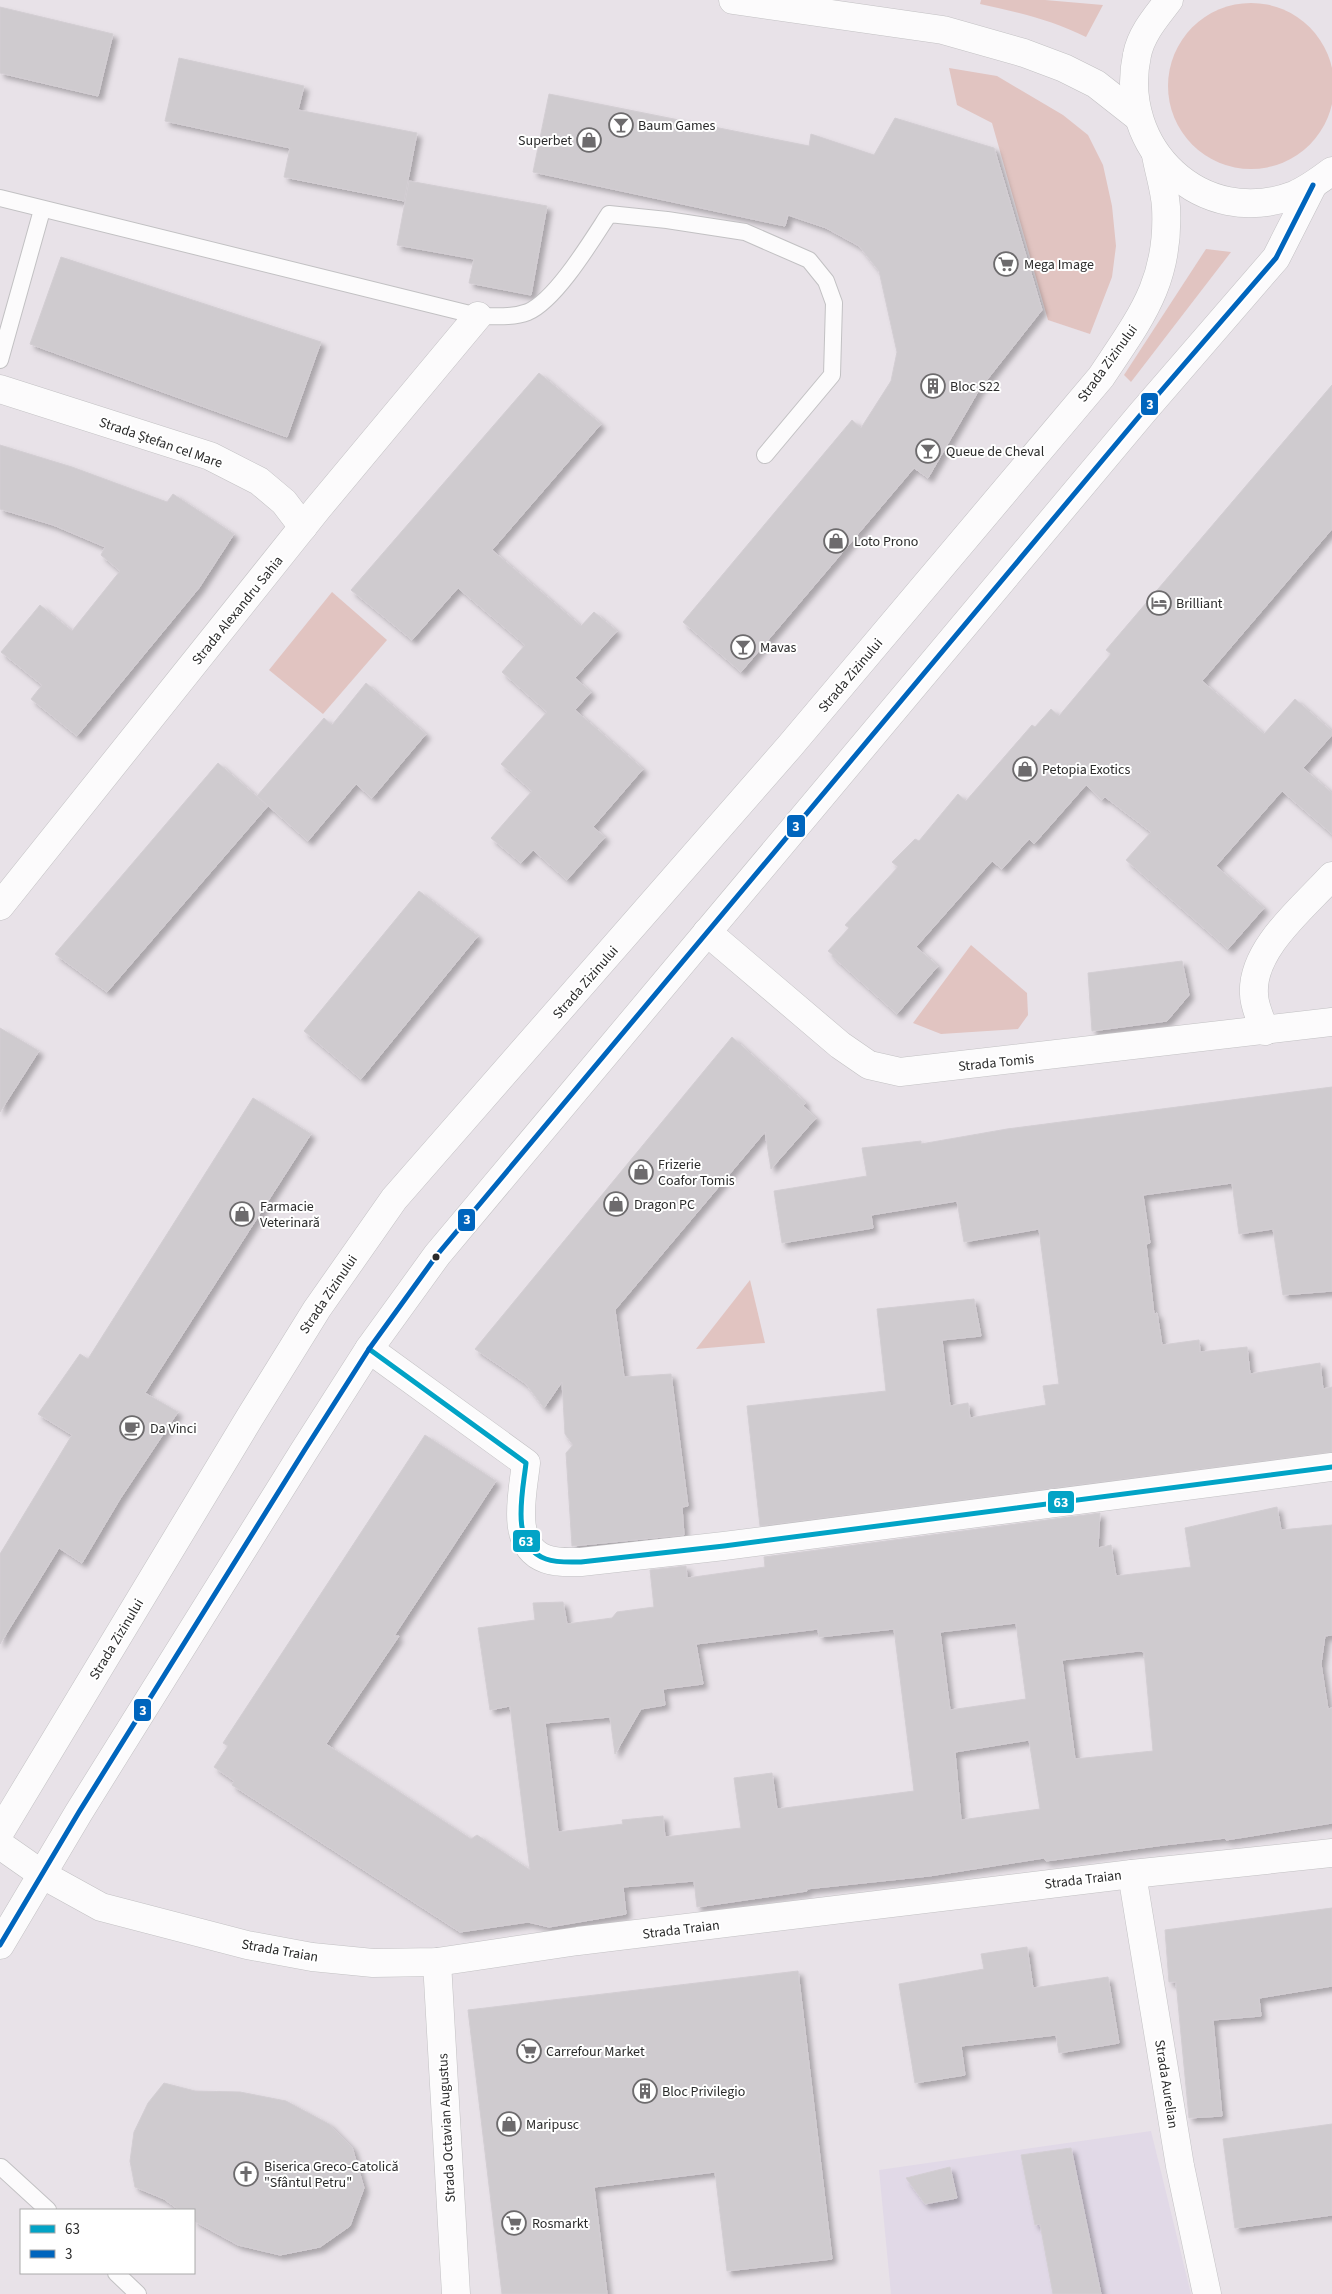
<svg xmlns="http://www.w3.org/2000/svg" width="1332" height="2294" font-family="'Source Sans 3',sans-serif">
	<style>
		.medical { fill: #e1d9e7 }
		.green { fill: #e1c4c1 }
		.building { fill: #cfcbcf; stroke: #d3ced3; fill-rule: evenodd; filter: url(#shadow) }
		.lines { fill: none; stroke-linecap: round; stroke-linejoin: round }
		.lane-casing { stroke: #c2c1c3; stroke-width: 18 }
		.street-casing { stroke: #c2c1c3; stroke-width: 29 }
		.secondary-casing { stroke: #c2c1c3; stroke-width: 29 }
		.lane { stroke: #fcfbfc; stroke-width: 16 }
		.street { stroke: #fcfbfc; stroke-width: 28 }
		.secondary { stroke: #fcfbfc; stroke-width: 28 }
		.bus-1-casing { stroke: #fff; stroke-width: 9 }
		.bus-2-casing { stroke: #fff; stroke-width: 9 }
		.bus-1 { stroke: #02a3c6; stroke-width: 5 }
		.bus-2 { stroke: #0065bd; stroke-width: 5 }
		.bus-dot { fill: #2b2b2b; stroke: #fff; stroke-width: 2 }
		.labels { text-anchor: middle; stroke-width: 4; stroke-linejoin: round; paint-order: stroke }
		.poi-label { font-size: 14px; fill: #2b2b2b; stroke: #fff; text-anchor: start }
		.street-label { font-size: 14px; fill: #2b2b2b; stroke: #fff }
		.line-badge { stroke: #fff; stroke-width: 2 }
		.badge-label { font-size: 14px; text-anchor: middle; font-weight: bold; fill: #fff }
	</style>
	<defs>
		<filter id="shadow"><feDropShadow dx="4.5" dy="4.5" stdDeviation="2.5" flood-color="#0004"/></filter>
	</defs>
	<rect width="100%" height="100%" fill="#e8e2e8"/>
	<!-- medical -->
	<polygon class="medical" points="1151,2131 1191,2294 891,2294 879,2170"/>
	<!-- green -->
	<g class="green">
		<path d="M 981,0 L 1045,0 L 1103,5 L 1086,37 C 1052,20 1017,12 980,4 Z"/>
		<circle cx="1251" cy="86" r="83"/>
		<polygon points="949,68 997,76 1063,115 1088,135 1103,165 1112,206 1116,246 1112,277 1090,334 1048,320 992,123 957,105"/>
		<polygon points="1206,249 1231,252 1131,382 1124,375"/>
		<polygon points="332,592 387,640 323,714 269,670"/>
		<polygon points="971,945 1027,993 1028,1015 1018,1029 941,1034 913,1023"/>
		<polygon points="750,1280 765,1343 696,1349"/>
	</g>
	<!-- building -->
	<g class="building">
		<polygon points="0,7 113,34 98,96 0,73"/>
		<polygon points="179,58 304,86 298,110 417,133 404,201 284,177 290,148 165,121"/>
		<polygon points="549,94 809,146 811,134 874,155 895,118 994,148 1042,310 979,390 928,478 914,468 741,672 683,622 852,420 861,428 891,381 897,352 879,271 859,246 826,228 788,215 785,226 533,172"/>
		<polygon points="409,181 547,206 531,295 469,283 474,259 397,245"/>
		<polygon points="61,257 321,342 287,437 30,344"/>
		<polygon points="539,373 601,424 492,550 581,626 594,612 617,631 575,678 591,692 575,710 643,769 593,827 605,837 567,880 533,850 521,863 491,838 532,791 501,764 547,712 502,672 525,645 458,588 412,640 351,590"/>
		<polygon points="1332,385 1332,529 1202,681 1264,734 1295,699 1332,731 1332,735 1303,768 1332,793 1332,834 1282,791 1216,866 1264,908 1228,949 1126,860 1151,832 1105,797 1102,800 1086,785 1034,844 1029,839 1002,869 992,861 916,947 938,966 897,1014 832,956 833,955 828,951 849,928 845,925 898,867 892,862 915,839 919,841 958,794 966,801 1032,725 1035,727 1051,709 1059,716 1111,654 1106,650"/>
		<polygon points="0,445 72,467 167,502 173,494 234,534 199,588 77,736 31,699 42,685 1,652 40,605 72,631 120,571 101,555 105,547 53,525 0,509"/>
		<polygon points="366,683 426,734 372,798 356,784 308,841 257,796 324,718 332,725"/>
		<polygon points="218,763 268,806 107,992 55,954"/>
		<polygon points="419,891 478,936 361,1079 304,1031"/>
		<polygon points="1182,961 1189,995 1167,1021 1092,1031 1088,973"/>
		<polygon points="0,1028 39,1051 0,1112"/>
		<polygon points="732,1037 806,1103 803,1106 816,1118 771,1169 765,1132 615,1310 624,1377 671,1374 688,1506 682,1507 684,1535 572,1546 566,1453 573,1445 565,1434 562,1382 544,1408 526,1384 475,1349"/>
		<polygon points="1332,1087 1332,1291 1283,1295 1273,1229 1239,1234 1232,1183 1143,1195 1150,1243 1146,1244 1154,1314 1157,1313 1162,1345 1199,1340 1200,1352 1247,1347 1250,1374 1320,1363 1323,1389 1332,1387 1332,1452 760,1526 747,1406 886,1391 877,1309 974,1299 981,1336 942,1340 950,1406 968,1403 970,1418 1046,1405 1043,1386 1059,1384 1039,1229 964,1242 957,1201 871,1215 873,1228 782,1243 774,1191 867,1176 862,1148 921,1141 921,1144 1007,1129"/>
		<polygon points="253,1098 311,1134 145,1393 178,1412 120,1499 82,1563 59,1548 0,1644 0,1554 72,1435 38,1414 80,1354 88,1359"/>
		<path d="M 425,1435 L 496,1481 L 394,1636 L 399,1636 L 326,1744 L 471,1839 L 477,1835 L 530,1870 L 510,1706 L 490,1710 L 478,1628 L 535,1620 L 533,1603 L 563,1602 L 567,1624 L 612,1618 L 617,1612 L 654,1607 L 650,1570 L 686,1566 L 687,1578 L 765,1567 L 764,1557 L 1100,1513 L 1098,1548 L 1111,1545 L 1116,1576 L 1191,1567 L 1185,1528 L 1277,1507 L 1281,1530 L 1332,1525 L 1332,1635 L 1325,1636 L 1321,1664 L 1328,1709 L 1332,1708 L 1332,1823 L 1226,1840 L 1226,1838 L 1164,1845 L 1046,1861 L 1044,1858 L 929,1876 L 806,1889 L 807,1891 L 697,1907 L 694,1881 L 623,1887 L 626,1914 L 549,1927 L 528,1922 L 460,1932 L 232,1785 L 234,1781 L 214,1767 L 228,1746 L 223,1743 ZM 1016,1623 L 1026,1699 L 950,1710 L 940,1632 ZM 818,1629 L 819,1637 L 894,1629 L 914,1791 L 777,1809 L 772,1773 L 734,1778 L 741,1828 L 665,1837 L 663,1816 L 622,1820 L 623,1824 L 558,1832 L 545,1723 L 610,1717 L 615,1754 L 641,1709 L 665,1705 L 663,1689 L 703,1684 L 696,1644 ZM 1139,1651 L 1144,1652 L 1153,1751 L 1075,1759 L 1062,1660 ZM 1029,1740 L 1040,1809 L 961,1820 L 955,1752 Z"/>
		<polygon points="1332,1908 1332,1986 1259,1998 1261,2016 1213,2020 1222,2116 1189,2118 1176,1982 1169,1982 1165,1930"/>
		<polygon points="1027,1947 1033,1988 1108,1977 1119,2043 1059,2053 1056,2035 961,2046 965,2075 915,2083 899,1984 984,1969 981,1954"/>
		<polygon points="798,1971 832,2259 727,2271 715,2172 594,2187 607,2294 502,2294 468,2010"/>
		<polygon points="164,2083 195,2091 240,2092 286,2101 329,2124 352,2147 364,2188 350,2226 320,2247 280,2255 238,2245 194,2221 194,2210 179,2210 164,2199 135,2187 130,2161 134,2132 148,2103"/>
		<polygon points="1332,2124 1332,2215 1235,2228 1223,2139"/>
		<polygon points="1071,2148 1101,2294 1053,2294 1040,2224 1035,2225 1021,2155"/>
		<polygon points="950,2167 957,2198 925,2204 906,2178"/>
	</g>
	<g class="lines">
		<!-- lane casing -->
		<g class="lane-casing">
			<g id="lane">
				<path d="M 0,198 L 478,316 C 494,316 512,318 528,312 C 556,300 592,240 609,214 L 667,220 L 745,232 L 809,260 L 826,281 L 834,303 L 832,375 L 765,455"/>
				<polyline points="0,360 42,210"/>
				<polyline points="1,2167 48,2210"/>
				<polyline points="116,2273 138,2294"/>
			</g>
		</g>
		<!-- street casing -->
		<g class="street-casing">
			<g id="street">
				<polyline points="0,389 210,456 259,481 284,502 303,527"/>
				<polyline points="0,906 318,508 478,316"/>
				<polyline points="707,932 840,1045 869,1065 900,1072 1332,1022"/>
				<path d="M 1265,1031 C 1261,1020 1254,1006 1254,994 C 1251,949 1304,907 1332,876"/>
				<path d="M 369,1349 L 526,1463 C 523,1492 509,1546 546,1559 C 557,1563 569,1562 581,1562 L 724,1546 L 1332,1467"/>
				<polyline points="0,1845 43,1875 101,1907 247,1945 312,1957 373,1963 437,1962 578,1941 1132,1874 1332,1853"/>
				<polyline points="1132,1874 1180,2166 1207,2294"/>
				<polyline points="437,1962 456,2294"/>
			</g>
		</g>
		<!-- secondary casing -->
		<g class="secondary-casing">
			<g id="secondary">
				<polyline points="733,0 943,30 1024,53 1064,68 1096,84 1138,117"/>
				<path d="M 1169,0 C 1156,17 1141,34 1137,55 C 1117,148 1202,230 1294,195 C 1308,189 1320,180 1332,171"/>
				<path d="M 0,1832 L 250,1417 L 317,1309 L 394,1199 L 790,746 L 1101,377 C 1140,318 1170,282 1166,207 C 1165,190 1159,172 1156,155"/>
				<polyline points="0,1945 79,1812 304,1451 369,1349 437,1255 1142,413 1276,258 1313,185"/>
			</g>
		</g>
		<!-- lane -->
		<use href="#lane" class="lane"/>
		<!-- street -->
		<use href="#street" class="street"/>
		<!-- secondary -->
		<use href="#secondary" class="secondary"/>
		<!-- bus-1 casing -->
		<g class="bus-1-casing">
			<path id="bus-1" d="M 369,1349 L 526,1463 C 523,1492 509,1546 546,1559 C 557,1563 569,1562 581,1562 L 724,1546 L 1332,1467"/>
		</g>
		<!-- bus-2 casing -->
		<g class="bus-2-casing">
			<polyline id="bus-2" points="0,1945 79,1812 304,1451 369,1349 437,1255 1142,413 1276,258 1313,185"/>
		</g>
		<!-- bus-1 -->
		<use href="#bus-1" class="bus-1"/>
		<!-- bus-2 -->
		<use href="#bus-2" class="bus-2"/>
	</g>
	<!-- icons -->
	<defs>
		<g id="bar-ring" transform="scale(1.25)"><circle r="9.5" fill="#fff" stroke="#6d6b6d" stroke-width="1.5"/><path d="M-6-5H6L.8 .8V4.5H3.5V6h-7V4.5H-.8V.8Z" fill="#6d6b6d"/></g>
		<g id="shop-ring" transform="scale(1.25)"><circle r="9.5" fill="#fff" stroke="#6d6b6d" stroke-width="1.5"/><path d="M-5-2.5h2.3a2.7 3.5 0 0 1 5.4 0H5L5.5 6h-11ZM-1.5-2.5h3a1.5 2.3 0 0 0-3 0Z" fill="#6d6b6d"/></g>
		<g id="supermarket-ring" transform="scale(1.25)"><circle r="9.5" fill="#fff" stroke="#6d6b6d" stroke-width="1.5"/><path d="M-6-5.5h2.5l.6 2H6L4.5 2H-2.5L-4.4-4H-6ZM-1.5 3.2a1.3 1.3 0 1 0 .1 0ZM3 3.2a1.3 1.3 0 1 0 .1 0Z" fill="#6d6b6d"/></g>
		<g id="building-ring" transform="scale(1.25)"><circle r="9.5" fill="#fff" stroke="#6d6b6d" stroke-width="1.5"/><path d="M-4-6H4V6H1V3H-1V6H-4ZM-2.5-4.3h1.7v1.8h-1.7ZM.8-4.3h1.7v1.8H.8ZM-2.5-1h1.7V.8h-1.7ZM.8-1h1.7V.8H.8Z" fill="#6d6b6d"/></g>
		<g id="hotel-ring" transform="scale(1.25)"><circle r="9.5" fill="#fff" stroke="#6d6b6d" stroke-width="1.5"/><path d="M-6-4.5h1.5V1H6V5H4.5V3h-9V5H-6ZM-4 0a1.8 1.8 0 1 1 3.6 0ZM.5 0V-2.5h3Q6-2.5 6 0Z" fill="#6d6b6d"/></g>
		<g id="cafe-ring" transform="scale(1.25)"><circle r="9.5" fill="#fff" stroke="#6d6b6d" stroke-width="1.5"/><path d="M-5.5-4.5H6V0H3Q3 3.5 0 3.5H-2.5Q-5.5 3.5-5.5 0ZM3-3.2v2h1.7v-2ZM-6 4.5H4V6H-6Z" fill="#6d6b6d"/></g>
		<g id="church-ring" transform="scale(1.25)"><circle r="9.5" fill="#fff" stroke="#6d6b6d" stroke-width="1.5"/><path d="M-1.2-6h2.4v3.5h3.3v2.4h-3.3V6h-2.4V-.1h-3.3v-2.4h3.3Z" fill="#6d6b6d"/></g>
	</defs>
	<g fill-rule="evenodd">
		<use href="#bar-ring" x="621" y="125"/>
		<use href="#shop-ring" x="589" y="140"/>
		<use href="#supermarket-ring" x="1006" y="264"/>
		<use href="#building-ring" x="933" y="386"/>
		<use href="#bar-ring" x="928" y="451"/>
		<use href="#shop-ring" x="836" y="541"/>
		<use href="#hotel-ring" x="1159" y="603"/>
		<use href="#bar-ring" x="743" y="647"/>
		<use href="#shop-ring" x="1025" y="769"/>
		<use href="#shop-ring" x="641" y="1172"/>
		<use href="#shop-ring" x="616" y="1204"/>
		<use href="#shop-ring" x="242" y="1214"/>
		<use href="#cafe-ring" x="132" y="1428"/>
		<use href="#supermarket-ring" x="529" y="2051"/>
		<use href="#building-ring" x="645" y="2091"/>
		<use href="#shop-ring" x="509" y="2124"/>
		<use href="#church-ring" x="246" y="2174"/>
		<use href="#supermarket-ring" x="514" y="2223"/>
	</g>
	<!-- markers -->
	<circle class="bus-dot" cx="436" cy="1257" r="4.5"/>
	<g class="labels">
		<!-- poi labels -->
		<g class="poi-label">
			<text x="638" y="130">Baum Games</text>
			<text x="572" y="145" text-anchor="end">Superbet</text>
			<text x="1024" y="269">Mega Image</text>
			<text x="950" y="391">Bloc S22</text>
			<text x="946" y="456">Queue de Cheval</text>
			<text x="854" y="546">Loto Prono</text>
			<text x="1176" y="608">Brilliant</text>
			<text x="760" y="652">Mavas</text>
			<text x="1042" y="774">Petopia Exotics</text>
			<text x="658" y="1169">Frizerie<tspan x="658" dy="16">Coafor Tomis</tspan></text>
			<text x="634" y="1209">Dragon PC</text>
			<text x="260" y="1211">Farmacie<tspan x="260" dy="16">Veterinară</tspan></text>
			<text x="150" y="1433">Da Vinci</text>
			<text x="546" y="2056">Carrefour Market</text>
			<text x="662" y="2096">Bloc Privilegio</text>
			<text x="526" y="2129">Maripusc</text>
			<text x="264" y="2171">Biserica Greco-Catolică<tspan x="264" dy="16">"Sfântul Petru"</tspan></text>
			<text x="532" y="2228">Rosmarkt</text>
		</g>
		<!-- street labels -->
		<g class="street-label">
			<text transform="translate(1107 363) rotate(-54)" y="5">Strada Zizinului</text>
			<text transform="translate(161 442) rotate(19)" y="5">Strada Ștefan cel Mare</text>
			<text transform="translate(237 610) rotate(-51)" y="5">Strada Alexandru Sahia</text>
			<text transform="translate(850 675) rotate(-50)" y="5">Strada Zizinului</text>
			<text transform="translate(585 982) rotate(-49)" y="5">Strada Zizinului</text>
			<text transform="translate(996 1062) rotate(-6)" y="5">Strada Tomis</text>
			<text transform="translate(328 1294) rotate(-56)" y="5">Strada Zizinului</text>
			<text transform="translate(116 1639) rotate(-59)" y="5">Strada Zizinului</text>
			<text transform="translate(1083 1879) rotate(-7)" y="5">Strada Traian</text>
			<text transform="translate(681 1929) rotate(-7)" y="5">Strada Traian</text>
			<text transform="translate(280 1950) rotate(10)" y="5">Strada Traian</text>
			<text transform="translate(1167 2084) rotate(81)" y="5">Strada Aurelian</text>
			<text transform="translate(446 2128) rotate(-93)" y="5">Strada Octavian Augustus</text>
		</g>
	</g>
	<g class="line-badge">
		<rect x="1140" y="392" width="19" height="24" rx="5" fill="#0065bd"/>
		<rect x="786" y="814" width="20" height="24" rx="5" fill="#0065bd"/>
		<rect x="457" y="1208" width="19" height="24" rx="5" fill="#0065bd"/>
		<rect x="1047" y="1490" width="28" height="24" rx="5" fill="#02a3c6"/>
		<rect x="512" y="1529" width="29" height="24" rx="5" fill="#02a3c6"/>
		<rect x="133" y="1698" width="19" height="24" rx="5" fill="#0065bd"/>
	</g>
	<g class="badge-label">
		<text x="1150" y="409">3</text>
		<text x="796" y="831">3</text>
		<text x="467" y="1224">3</text>
		<text x="1061" y="1507">63</text>
		<text x="526" y="1546">63</text>
		<text x="143" y="1715">3</text>
	</g>
	<!-- legend -->
	<rect x="20" y="2209" width="175" height="65" fill="#ffffff" stroke="#aaaaaa"/>
	<rect x="30" y="2225" width="25" height="8" fill="#02a3c6" stroke="#aaaaaa"/>
	<text x="65" y="2234" font-size="15" fill="#2b2b2b">63</text>
	<rect x="30" y="2250" width="25" height="8" fill="#0065bd" stroke="#aaaaaa"/>
	<text x="65" y="2259" font-size="15" fill="#2b2b2b">3</text>
</svg>
